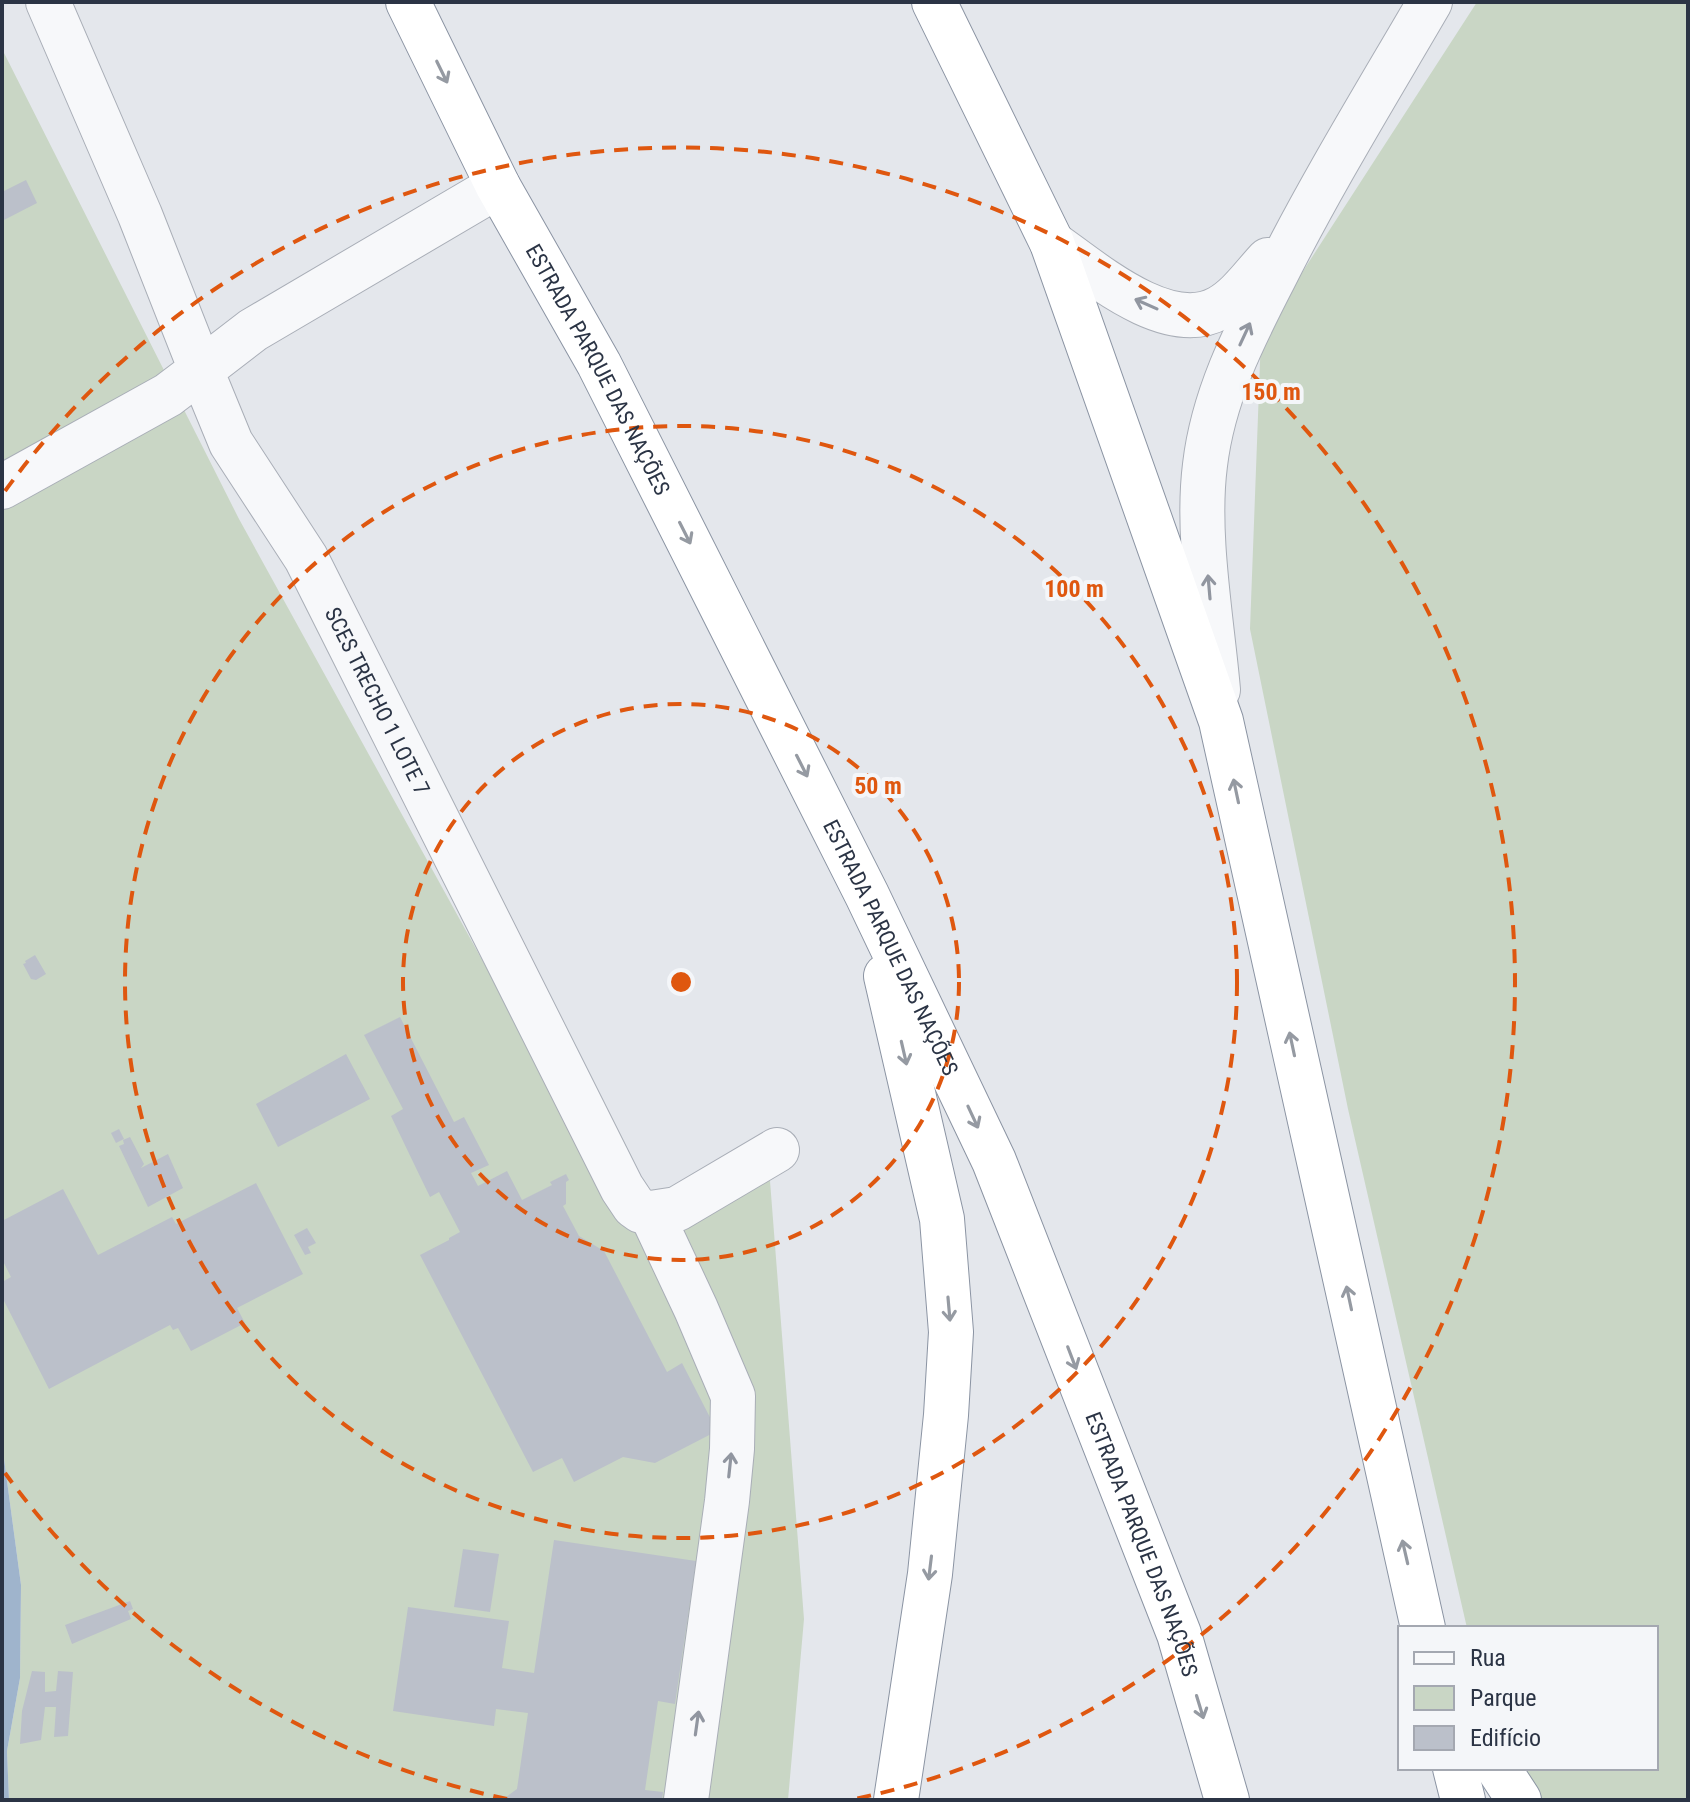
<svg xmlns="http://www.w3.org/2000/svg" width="1690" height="1802" font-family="'Roboto Condensed',sans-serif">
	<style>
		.green { fill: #c9d6c5 }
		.water { fill: #9fb4cc }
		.building { fill: #bbc0ca }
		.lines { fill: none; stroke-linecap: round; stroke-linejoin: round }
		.minor-casing { stroke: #a9aeb7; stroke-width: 46 }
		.highway-casing { stroke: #8b94a3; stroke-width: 46 }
		.minor { stroke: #f7f8fa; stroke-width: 44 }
		.highway { stroke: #fff; stroke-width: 44 }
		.oneway { stroke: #959aa2 }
		.oneway2 { stroke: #9196a0 }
		.ring { fill: none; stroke: #df570f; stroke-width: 4; stroke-dasharray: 14 10 }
		.labels { text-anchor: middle; stroke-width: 8; stroke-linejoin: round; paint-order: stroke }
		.street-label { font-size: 22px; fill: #2b3445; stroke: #f4f6f9 }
		.centre { fill: #df570f; stroke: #f4f6f9; stroke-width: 4 }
		.ring-label { font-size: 24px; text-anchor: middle; font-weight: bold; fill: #df570f; stroke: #f4f6f9; stroke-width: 8; stroke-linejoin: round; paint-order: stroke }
	</style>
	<rect width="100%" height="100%" fill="#e4e7ec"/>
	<!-- green -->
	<g class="green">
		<polygon points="1477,2 1688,2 1688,1800 1529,1800 1510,1768 1656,1768 1656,1628 1467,1628 1348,1109 1250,629 1261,336"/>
		<polygon points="2,49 239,519 631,1230 768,1155 804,1619 788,1800 9,1800 7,1751 20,1678 21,1585 2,1444"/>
	</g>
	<!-- water -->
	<polygon class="water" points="2,1444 21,1585 20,1678 7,1751 9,1800 2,1800"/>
	<!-- building -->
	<g class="building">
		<polygon points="26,180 37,203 2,221 2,192"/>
		<polygon points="35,955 46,974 36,980 31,979 23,964 26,963 25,961"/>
		<polygon points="400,1017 454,1122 464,1117 489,1165 471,1173 478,1186 507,1171 522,1200 552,1185 550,1182 566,1174 569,1180 566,1182 566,1204 563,1206 579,1236 604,1251 667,1372 682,1363 717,1431 655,1463 623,1457 574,1482 562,1458 533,1472 420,1255 449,1240 449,1238 460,1232 439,1192 430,1197 415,1166 391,1116 403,1109 364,1035"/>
		<polygon points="346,1054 370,1099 278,1147 256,1104"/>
		<polygon points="119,1129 124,1139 116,1143 111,1133"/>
		<polygon points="130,1137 144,1164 141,1168 168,1154 183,1188 148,1207 119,1146 124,1144 123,1140"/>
		<polygon points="256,1183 303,1274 237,1308 245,1323 191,1351 178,1328 173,1330 170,1325 49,1389 2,1297 2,1282 11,1277 2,1259 2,1221 63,1189 98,1255 172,1217 176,1224"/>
		<polygon points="307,1228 316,1243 308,1247 311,1253 305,1255 294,1235"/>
		<polygon points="554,1540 696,1561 675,1704 658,1701 645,1790 663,1792 662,1800 502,1800 517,1789 528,1713 496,1709 494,1726 393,1711 408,1607 509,1621 502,1668 534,1673"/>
		<polygon points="463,1549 499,1554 490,1612 454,1607"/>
		<polygon points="130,1601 133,1609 128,1611 131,1619 72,1644 65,1625"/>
		<polygon points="32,1671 45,1672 45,1692 56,1691 58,1671 73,1672 68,1736 54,1737 56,1707 45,1707 41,1740 20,1744 22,1711"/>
	</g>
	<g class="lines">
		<!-- minor casing -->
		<g class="minor-casing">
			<g id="minor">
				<path id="s1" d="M 498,186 L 253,330 L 201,370 L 231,443 L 306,558 L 622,1188 L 634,1206 L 641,1211 L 651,1213 L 677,1209 L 777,1150"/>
				<path d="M 1052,243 C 1092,271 1167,337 1219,308 C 1238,298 1253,276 1268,260"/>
				<polyline points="2,487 168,395 201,370 140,215 48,2"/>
				<path d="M 1218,690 C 1212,620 1196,535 1205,465 C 1213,397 1243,338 1274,278 C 1321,184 1377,93 1430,2"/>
				<polyline points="651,1213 696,1309 733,1396 732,1449 727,1501 686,1800"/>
			</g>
		</g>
		<!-- highway casing -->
		<g class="highway-casing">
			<g id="highway">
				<path id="s2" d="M 408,2 L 498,186 L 599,364 L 867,895 L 994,1161 L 1179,1634 L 1227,1800"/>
				<polyline points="934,2 1052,243 1221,721 1423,1628"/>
				<polyline points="886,976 942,1219 951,1332 946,1415 930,1574 896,1800"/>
				<polyline points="1455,1768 1463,1800"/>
				<polyline points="1498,1768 1519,1800"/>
			</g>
		</g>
		<!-- minor -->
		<use href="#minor" class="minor"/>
		<!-- highway -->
		<use href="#highway" class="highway"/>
	</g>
	<!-- one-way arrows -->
	<defs><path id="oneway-shaft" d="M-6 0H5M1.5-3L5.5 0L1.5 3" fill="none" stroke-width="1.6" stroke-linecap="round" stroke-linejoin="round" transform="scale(2)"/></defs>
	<g class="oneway">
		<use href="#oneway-shaft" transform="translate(442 72) rotate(64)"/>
		<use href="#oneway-shaft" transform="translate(685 533) rotate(63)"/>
		<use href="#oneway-shaft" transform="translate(802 766) rotate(63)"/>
		<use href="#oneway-shaft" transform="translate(1236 791) rotate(-102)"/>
		<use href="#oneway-shaft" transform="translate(1292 1044) rotate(-102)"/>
		<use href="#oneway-shaft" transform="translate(904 1053) rotate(77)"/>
		<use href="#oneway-shaft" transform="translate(973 1117) rotate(65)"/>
		<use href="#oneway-shaft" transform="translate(1349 1298) rotate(-102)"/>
		<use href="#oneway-shaft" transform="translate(949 1309) rotate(85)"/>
		<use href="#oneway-shaft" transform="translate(1072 1358) rotate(69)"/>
		<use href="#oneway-shaft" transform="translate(1405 1552) rotate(-103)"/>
		<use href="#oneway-shaft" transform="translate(930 1568) rotate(97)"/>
		<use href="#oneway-shaft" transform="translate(1200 1707) rotate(73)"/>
	</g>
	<g class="oneway2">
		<use href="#oneway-shaft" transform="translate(1146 304) rotate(-156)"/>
		<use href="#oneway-shaft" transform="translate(1245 334) rotate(-65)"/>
		<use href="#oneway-shaft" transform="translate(1209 587) rotate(-95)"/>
		<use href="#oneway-shaft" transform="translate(730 1465) rotate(-84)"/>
		<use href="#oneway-shaft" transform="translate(697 1723) rotate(-82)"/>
	</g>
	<!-- distance rings -->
	<g class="ring">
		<circle cx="681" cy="982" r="278"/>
		<circle cx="681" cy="982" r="556"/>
		<path d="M507 1799A835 835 0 0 1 5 1473M5 491A835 835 0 1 1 855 1799"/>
	</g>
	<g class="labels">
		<!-- street labels -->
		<g class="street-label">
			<text dy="8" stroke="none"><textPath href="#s2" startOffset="414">ESTRADA PARQUE DAS NAÇÕES</textPath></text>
			<text dy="8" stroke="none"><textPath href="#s1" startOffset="726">SCES TRECHO 1 LOTE 7</textPath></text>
			<text dy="8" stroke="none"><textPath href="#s2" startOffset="1062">ESTRADA PARQUE DAS NAÇÕES</textPath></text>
			<text dy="8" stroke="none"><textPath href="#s2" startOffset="1710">ESTRADA PARQUE DAS NAÇÕES</textPath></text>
		</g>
	</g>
	<circle cx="681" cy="982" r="12" class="centre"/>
	<g class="ring-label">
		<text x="1271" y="400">150 m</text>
		<text x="1074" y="597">100 m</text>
		<text x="878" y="794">50 m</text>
	</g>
	<!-- border -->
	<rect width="1690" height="1802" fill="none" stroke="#2b3445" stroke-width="8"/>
	<!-- legend -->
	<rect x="1398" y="1626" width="260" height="144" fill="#f4f6f9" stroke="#a4a8b1" stroke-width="2"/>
	<rect x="1414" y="1652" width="40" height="12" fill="#f7f8fa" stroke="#a4a8b1" stroke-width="2"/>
	<text x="1470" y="1666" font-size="24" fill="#2b3445">Rua</text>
	<rect x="1414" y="1686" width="40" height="24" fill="#c9d6c5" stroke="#a4a8b1" stroke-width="2"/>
	<text x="1470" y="1706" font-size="24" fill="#2b3445">Parque</text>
	<rect x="1414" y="1726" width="40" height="24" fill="#bbc0ca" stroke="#a4a8b1" stroke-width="2"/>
	<text x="1470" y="1746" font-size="24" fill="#2b3445">Edifício</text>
</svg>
